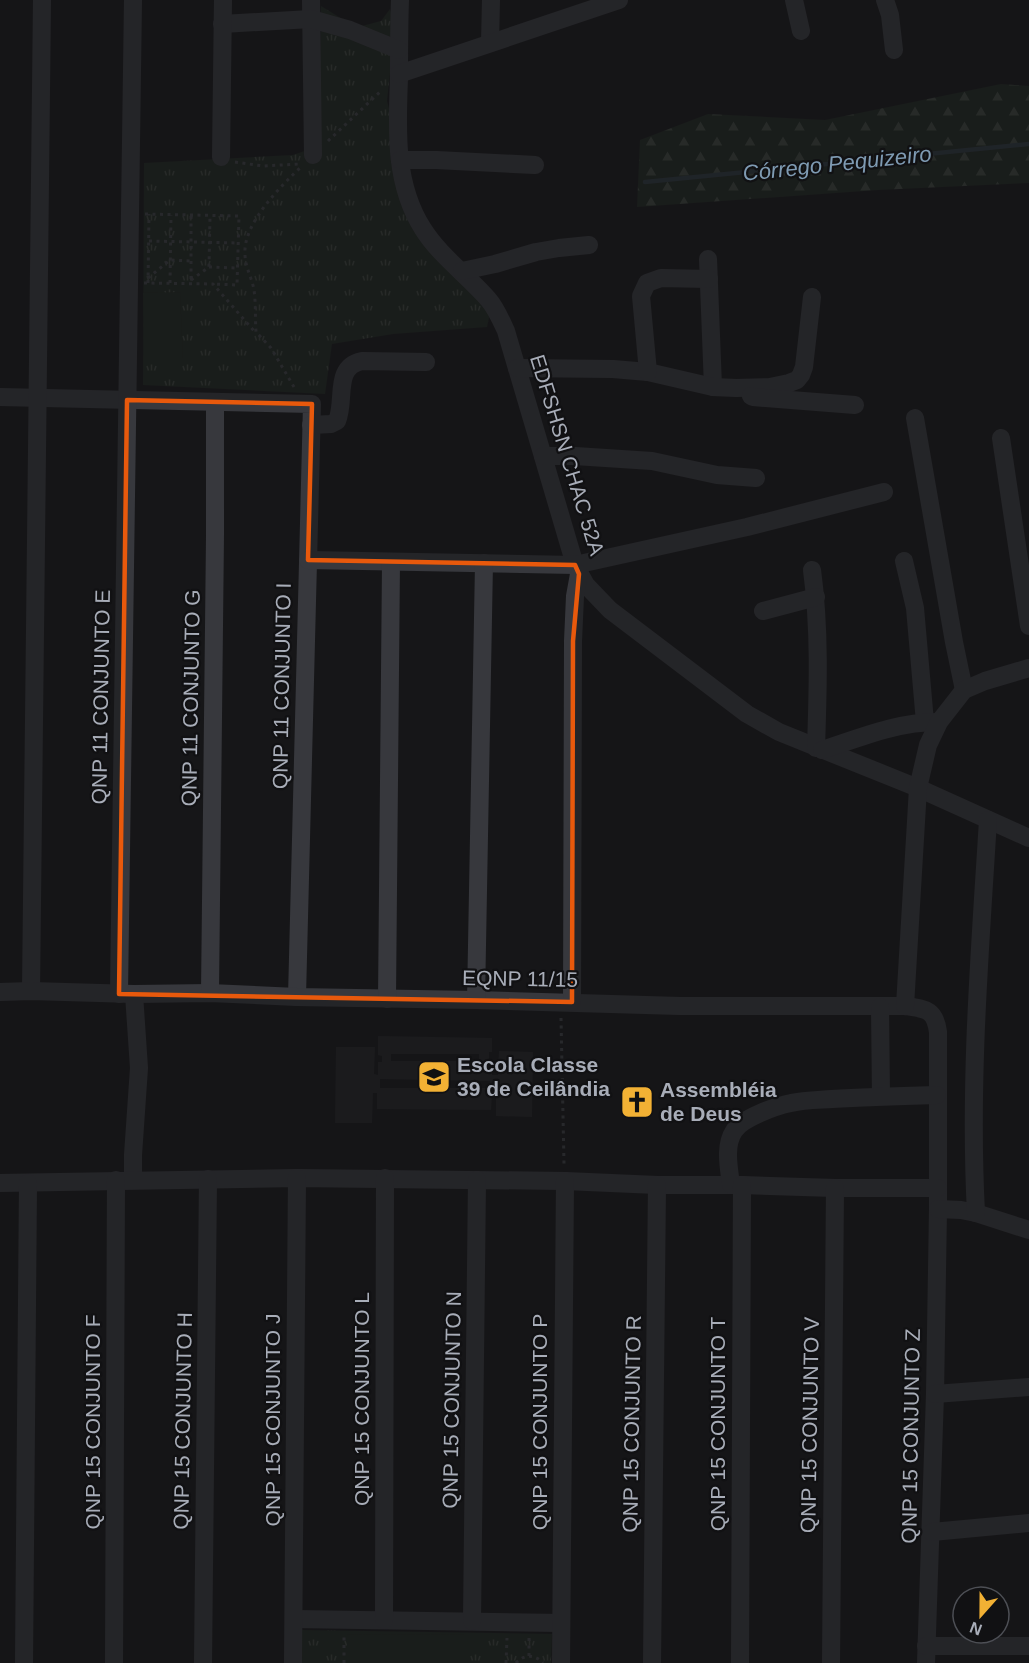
<svg xmlns="http://www.w3.org/2000/svg" width="1029" height="1663" font-family="Arial,sans-serif">
	<style>
		.built { fill: #222225; fill-rule: evenodd }
		.grass { fill: url(#grass-tufts) }
		.forest { fill: url(#forest-firs) }
		.garden { fill: #1e261f }
		.lines { fill: none; stroke-linecap: round; stroke-linejoin: round }
		.stream { stroke: #2c353c; stroke-width: 4.5 }
		.path { stroke: #3d3f44; stroke-width: 3; stroke-dasharray: 3 4.5; stroke-linecap: butt }
		.minor { stroke: #37383d; stroke-width: 18 }
		.marked { fill: none; stroke: #e8590c; stroke-width: 4.5; stroke-linejoin: round }
		.labels { text-anchor: middle; stroke-width: 4.5; stroke-linejoin: round; paint-order: stroke }
		.street-label { font-size: 21px; fill: #a8adb8; stroke: #111113 }
		.poi-label { font-size: 21px; font-weight: bold; fill: #a8adb8; stroke: #111113; text-anchor: start }
		.water-label { font-size: 22px; font-style: italic; fill: #7f9bb3; stroke: #111113 }
	</style>
	<defs>
		<pattern id="grass-tufts" width="24" height="20" patternUnits="userSpaceOnUse" patternTransform="scale(1.5)"><rect width="24" height="20" fill="#1e261f"/><path d="M3 7l-1-3M5 7V3M7 7l1-3M15 17l-1-3M17 17v-4M19 17l1-3" fill="none" stroke="#3c433d"/></pattern>
		<pattern id="forest-firs" width="22" height="20" patternUnits="userSpaceOnUse" patternTransform="scale(1.5)"><rect width="22" height="20" fill="#1e261f"/><path d="M5 1l3.5 6h-7zM16 11l3.5 6h-7z" fill="#3c433d"/></pattern>
	</defs>
	<rect width="100%" height="100%" fill="#161618"/>
	<!-- built -->
	<path class="built" d="M 378,1036 L 492,1038 L 492,1052 L 489,1052 L 489,1061 L 492,1062 L 492,1075 L 498,1075 L 499,1051 L 533,1052 L 532,1117 L 496,1116 L 496,1093 L 492,1093 L 491,1110 L 377,1109 L 377,1093 L 373,1093 L 372,1123 L 335,1123 L 336,1047 L 375,1047 L 374,1074 L 378,1075 L 378,1062 L 382,1062 L 382,1056 L 378,1055 ZM 391,1054 L 479,1054 L 479,1061 L 391,1061 ZM 380,1079 L 490,1081 L 490,1088 L 380,1088 Z"/>
	<!-- grass -->
	<g class="grass">
		<polygon points="321,6 347,22 362,26 381,21 390,9 395,28 387,101 418,216 492,303 487,327 393,334 332,344 325,394 143,385 144,163 293,155 319,146"/>
		<polygon points="302,1630 552,1634 551,1663 302,1663"/>
	</g>
	<!-- forest -->
	<polygon class="forest" points="1001,84 1029,86 1029,183 878,190 637,207 640,140 708,114 825,120"/>
	<!-- garden -->
	<g class="garden">
		<polygon points="180,292 183,358 144,358 143,293"/>
		<polygon points="347,1634 465,1635 465,1663 347,1663"/>
	</g>
	<g class="lines">
		<!-- stream -->
		<polyline class="stream" points="645,182 1029,144"/>
		<!-- path -->
		<g class="path">
			<polyline points="328,141 382,90"/>
			<polyline points="235,162 263,166 300,164"/>
			<polyline points="145,214 239,216 237,285 213,284"/>
			<polyline points="149,241 238,243"/>
			<polyline points="209,267 237,268"/>
			<polyline points="148,278 170,260 191,261"/>
			<polyline points="191,279 191,215"/>
			<polyline points="191,280 209,267 210,216"/>
			<polyline points="144,283 213,284 254,331"/>
			<polyline points="148,283 149,214"/>
			<polyline points="170,283 171,215"/>
			<path d="M 294,387 L 271,348 L 256,332 C 255,318 256,304 254,290 C 252,278 245,267 245,254 C 243,223 281,186 302,166"/>
			<polyline points="561,1018 564,1164"/>
			<polyline points="529,1656 529,1637"/>
			<polyline points="344,1663 344,1635"/>
			<polyline points="506,1663 507,1638"/>
			<path d="M 516,1663 C 524,1654 535,1654 543,1663"/>
		</g>
		<!-- minor -->
		<g class="minor">
			<polyline points="311,0 313,155"/>
			<path d="M 400,0 C 399,26 399,52 399,78 C 397,129 394,184 423,229 C 440,256 467,275 488,299 C 496,308 501,320 506,331 L 575,565 L 586,585 L 610,610 L 747,714 L 779,732 L 918,788 L 1029,838"/>
			<polyline points="794,0 801,31"/>
			<polyline points="885,0 890,15 894,50"/>
			<polyline points="222,24 311,19 350,30 399,50"/>
			<polyline points="490,43 491,0"/>
			<polyline points="399,74 619,0"/>
			<polyline points="221,157 223,0"/>
			<polyline points="400,160 436,160 535,165"/>
			<polyline points="708,259 713,387"/>
			<polyline points="462,271 495,264 536,252 559,248 589,245"/>
			<polyline points="517,368 613,369 648,372 713,387 736,388 770,387 789,383 797,380 801,375 804,367 812,297"/>
			<polyline points="648,372 641,296 647,283 661,278 709,279"/>
			<polyline points="751,396 753,397 855,405"/>
			<polyline points="0,397 312,404 297,997"/>
			<polyline points="915,418 954,642 964,690"/>
			<path d="M 311,425 L 331,424 L 337,421 C 346,400 333,367 362,361 L 426,362"/>
			<polyline points="1001,438 1029,626"/>
			<polyline points="543,456 575,456 652,461 717,475 756,478"/>
			<polyline points="308,560 575,565 747,527 884,492"/>
			<polyline points="904,561 915,608 925,722"/>
			<path d="M 812,570 C 820,629 818,688 816,748"/>
			<polyline points="763,611 816,597"/>
			<path d="M 822,750 C 859,738 897,722 937,722"/>
			<polyline points="31,991 42,0"/>
			<path d="M 0,992 L 31,991 L 134,994 L 210,993 L 297,997 L 476,1000 L 680,1006 L 905,1006 C 926,1009 935,1009 938,1032 L 938,1209 L 935,1394 L 926,1663"/>
			<polyline points="210,993 215,535 215,402"/>
			<polyline points="119,994 133,0"/>
			<polyline points="387,999 391,562"/>
			<polyline points="476,1000 484,563"/>
			<polyline points="572,1002 573,641 575,596 579,574"/>
			<polyline points="905,1006 918,788 928,745 939,722 964,690 985,681 1029,668"/>
			<polyline points="880,1007 881,1096"/>
			<polyline points="133,1180 133,1155 139,1068 134,994"/>
			<polyline points="0,1183 297,1178 565,1181 657,1185 742,1185 835,1188 938,1188"/>
			<path d="M 731,1185 C 729,1168 724,1146 734,1131 C 742,1118 776,1106 791,1103 C 804,1100 818,1100 832,1099 C 867,1097 902,1096 937,1095"/>
			<polyline points="938,1209 961,1210 976,1213 1029,1230"/>
			<path d="M 976,1213 C 969,1082 980,951 988,820"/>
			<polyline points="935,1394 1029,1387"/>
			<polyline points="932,1532 1029,1523"/>
			<polyline points="294,1619 561,1623"/>
			<polyline points="384,1620 385,1178"/>
			<polyline points="472,1621 477,1180"/>
			<polyline points="926,1646 1029,1646"/>
			<polyline points="24,1663 28,1183"/>
			<polyline points="114,1663 116,1180"/>
			<polyline points="203,1663 208,1179"/>
			<polyline points="293,1663 297,1178"/>
			<polyline points="561,1663 565,1181"/>
			<polyline points="652,1663 657,1185"/>
			<polyline points="740,1663 742,1185"/>
			<polyline points="831,1663 835,1188"/>
		</g>
	</g>
	<!-- marked area -->
	<path d="M0 0H1029V1663H0ZM 127,400 L 312,404 L 308,560 L 575,565 L 579,574 L 573,641 L 572,1002 L 119,994 Z" fill="#161618" fill-opacity=".55" fill-rule="evenodd"/>
	<path class="marked" d="M 127,400 L 312,404 L 308,560 L 575,565 L 579,574 L 573,641 L 572,1002 L 119,994 Z"/>
	<!-- icons -->
	<defs>
		<g id="school-square" transform="scale(1.725)"><rect x="-9" y="-9" width="18" height="18" rx="4" fill="#f2b134" stroke="#111113"/><path d="M0-5L7-2L0 1L-7-2ZM-4 1L0 2.5L4 1V4Q0 6-4 4Z" fill="#111"/></g>
		<g id="church-square" transform="scale(1.725)"><rect x="-9" y="-9" width="18" height="18" rx="4" fill="#f2b134" stroke="#111113"/><path d="M-1.2-6h2.4v3.5h3.3v2.4h-3.3V6h-2.4V-.1h-3.3v-2.4h3.3Z" fill="#111"/></g>
	</defs>
	<g fill-rule="evenodd">
		<use href="#school-square" x="434" y="1077"/>
		<use href="#church-square" x="637" y="1102"/>
	</g>
	<g class="labels">
		<!-- street labels -->
		<g class="street-label">
			<text transform="translate(567 455) rotate(73)" y="7">EDFSHSN CHAC 52A</text>
			<text transform="translate(282 686) rotate(-89)" y="7">QNP 11 CONJUNTO I</text>
			<text transform="translate(101 697) rotate(-89)" y="7">QNP 11 CONJUNTO E</text>
			<text transform="translate(191 698) rotate(-89)" y="7">QNP 11 CONJUNTO G</text>
			<text transform="translate(520 979) rotate(1)" y="7">EQNP 11/15</text>
			<text transform="translate(362 1399) rotate(-90)" y="7">QNP 15 CONJUNTO L</text>
			<text transform="translate(452 1400) rotate(-89)" y="7">QNP 15 CONJUNTO N</text>
			<text transform="translate(273 1420) rotate(-90)" y="7">QNP 15 CONJUNTO J</text>
			<text transform="translate(183 1421) rotate(-89)" y="7">QNP 15 CONJUNTO H</text>
			<text transform="translate(93 1422) rotate(-90)" y="7">QNP 15 CONJUNTO F</text>
			<text transform="translate(540 1422) rotate(-90)" y="7">QNP 15 CONJUNTO P</text>
			<text transform="translate(632 1424) rotate(-89)" y="7">QNP 15 CONJUNTO R</text>
			<text transform="translate(718 1424) rotate(-90)" y="7">QNP 15 CONJUNTO T</text>
			<text transform="translate(810 1425) rotate(-89)" y="7">QNP 15 CONJUNTO V</text>
			<text transform="translate(911 1436) rotate(-89)" y="7">QNP 15 CONJUNTO Z</text>
		</g>
		<!-- poi labels -->
		<g class="poi-label">
			<text x="457" y="1072">Escola Classe<tspan x="457" dy="24">39 de Ceilândia</tspan></text>
			<text x="660" y="1097">Assembléia<tspan x="660" dy="24">de Deus</tspan></text>
		</g>
		<!-- water labels -->
		<g class="water-label">
			<text transform="translate(837 163) rotate(-6)" y="8">Córrego Pequizeiro</text>
		</g>
	</g>
	<!-- north arrow -->
	<g transform="translate(981 1615) rotate(201)"><circle r="28" fill="#111113" stroke="#4d4f55" stroke-width="1.5"/>
	<path d="M0-4.5L10 22L0 15L-10 22Z" fill="#f2b134"/>
	<text y="-9" font-size="16" font-weight="bold" text-anchor="middle" fill="#a8adb8">N</text>
	</g>
</svg>
